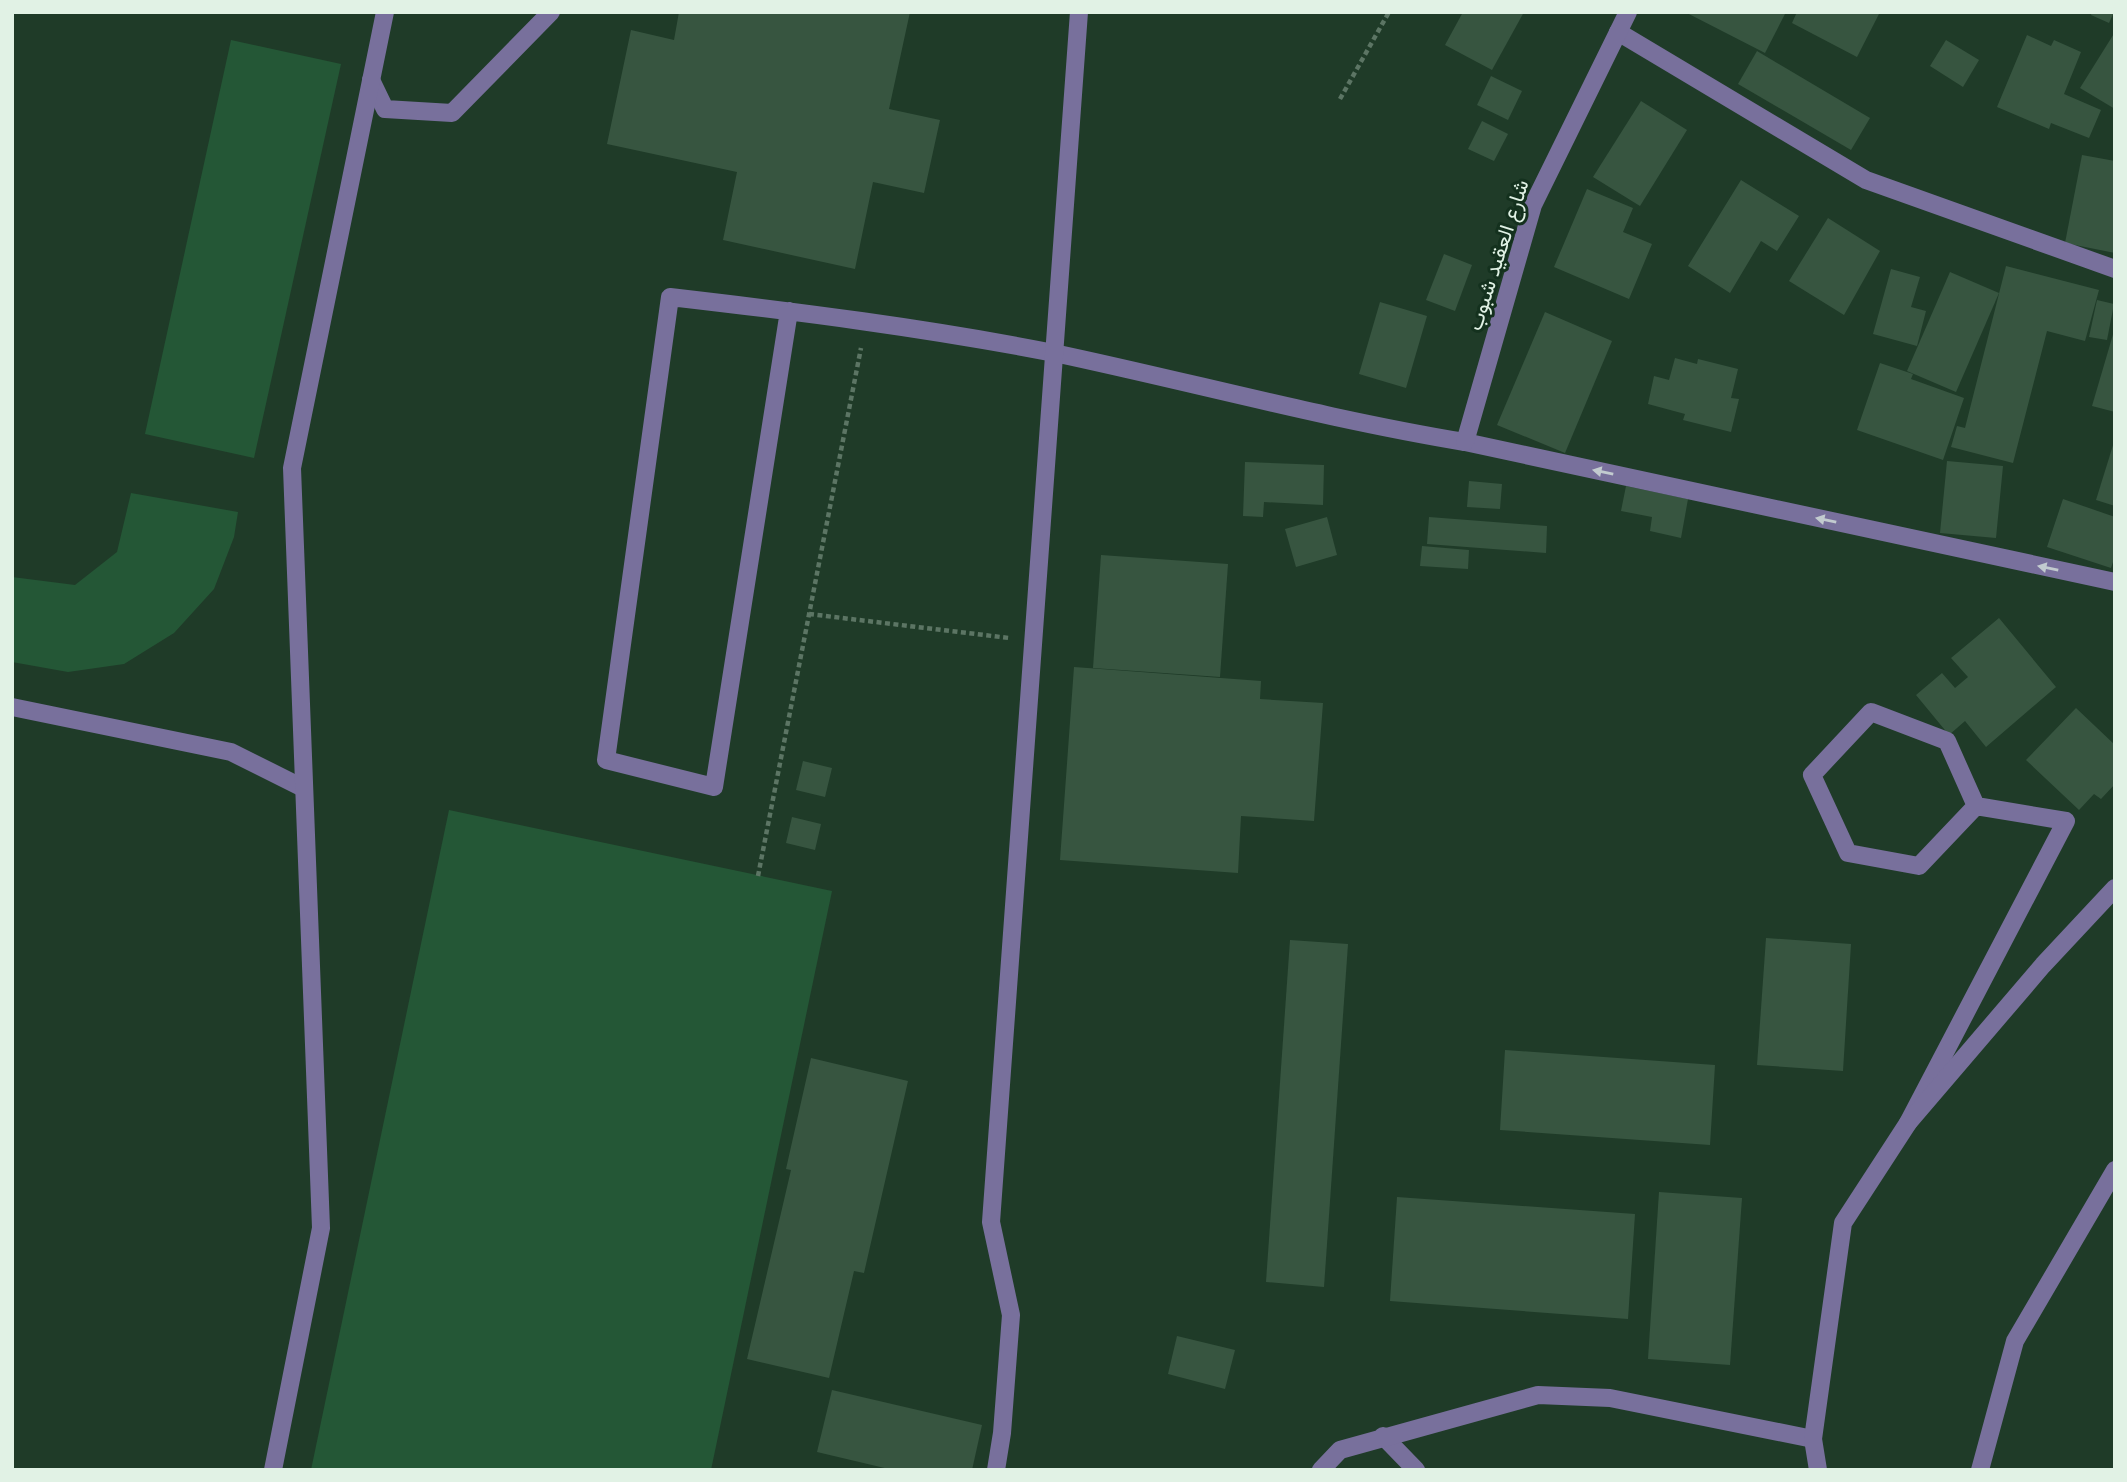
<svg xmlns="http://www.w3.org/2000/svg" width="2127" height="1482" font-family="Poppins,Vazirmatn,sans-serif">
	<style>
		.green { fill: #245736 }
		.building { fill: #375540 }
		.lines { fill: none; stroke-linecap: round; stroke-linejoin: round }
		.path { stroke: #5c7564; stroke-width: 4.5; stroke-dasharray: 5 3.5; stroke-linecap: butt }
		.minor { stroke: #78709c; stroke-width: 18 }
		.oneway { fill: #c2cbcf }
		.labels { text-anchor: middle; stroke-width: 6; stroke-linejoin: round; paint-order: stroke }
		.street-label { font-size: 21px; fill: #e1f2e5; stroke: #14311e }
	</style>
	<rect width="100%" height="100%" fill="#1f3b28"/>
	<!-- green -->
	<g class="green">
		<polygon points="231,40 341,64 254,458 145,434"/>
		<polygon points="131,493 238,512 234,537 214,589 174,633 124,664 68,672 12,662 12,577 75,585 117,552"/>
		<polygon points="449,810 832,891 711,1470 311,1470"/>
	</g>
	<!-- building -->
	<g class="building">
		<polygon points="679,12 910,12 889,109 940,120 924,193 873,182 855,269 723,240 737,172 607,144 631,30 674,40"/>
		<polygon points="1463,12 1524,12 1492,70 1445,45"/>
		<polygon points="1685,12 1786,12 1765,53"/>
		<polygon points="1797,12 1880,12 1857,57 1792,23"/>
		<polygon points="2092,12 2114,12 2109,23 2091,15"/>
		<polygon points="2115,32 2115,109 2080,88"/>
		<polygon points="2027,35 2051,46 2054,40 2081,52 2064,94 2101,110 2089,138 2051,123 2049,129 1997,107"/>
		<polygon points="1946,40 1979,60 1963,87 1930,66"/>
		<polygon points="1757,51 1870,118 1851,150 1738,84"/>
		<polygon points="1491,76 1522,91 1508,120 1477,105"/>
		<polygon points="1641,101 1687,130 1640,206 1593,177"/>
		<polygon points="1482,121 1508,134 1494,161 1468,149"/>
		<polygon points="2082,155 2115,161 2115,253 2065,243"/>
		<polygon points="1741,180 1799,216 1777,251 1761,241 1730,293 1688,266"/>
		<polygon points="1587,189 1633,208 1623,232 1652,244 1629,299 1554,267"/>
		<polygon points="1828,218 1880,251 1844,315 1789,281"/>
		<polygon points="1444,254 1472,265 1455,311 1426,300"/>
		<polygon points="2006,266 2099,290 2085,341 2047,331 2013,463 1951,447 1957,426 1965,428"/>
		<polygon points="1891,269 1920,277 1911,307 1926,311 1917,346 1873,334"/>
		<polygon points="1950,272 1999,293 1956,392 1907,371"/>
		<polygon points="2097,300 2114,304 2107,340 2089,337"/>
		<polygon points="1380,302 1427,316 1406,388 1359,374"/>
		<polygon points="1545,312 1612,341 1565,453 1497,425"/>
		<polygon points="2114,331 2115,331 2115,412 2092,406"/>
		<polygon points="1675,358 1697,364 1698,359 1738,369 1731,398 1739,399 1731,432 1683,420 1685,414 1648,404 1654,376 1669,380"/>
		<polygon points="1880,363 1913,374 1911,379 1964,398 1943,460 1857,430"/>
		<polygon points="2114,442 2115,442 2115,506 2096,500"/>
		<polygon points="1947,461 2003,466 1996,538 1940,533"/>
		<polygon points="1245,462 1324,465 1323,505 1264,502 1263,517 1243,516"/>
		<polygon points="1469,481 1502,484 1500,509 1467,507"/>
		<polygon points="1626,486 1688,499 1681,538 1650,531 1652,517 1621,511"/>
		<polygon points="2063,499 2115,517 2115,556 2111,568 2047,547"/>
		<polygon points="1327,517 1337,555 1296,567 1285,529"/>
		<polygon points="1429,517 1547,526 1546,553 1427,544"/>
		<polygon points="1422,546 1469,550 1468,569 1420,566"/>
		<polygon points="1101,555 1228,564 1220,677 1093,668"/>
		<polygon points="1999,618 2056,687 1986,747 1965,721 1949,735 1916,695 1942,673 1955,688 1968,677 1951,658"/>
		<polygon points="1074,667 1261,681 1260,699 1323,703 1314,821 1241,816 1238,873 1060,860"/>
		<polygon points="2076,708 2115,745 2115,784 2101,799 2094,794 2079,810 2026,760"/>
		<polygon points="803,761 832,768 825,797 796,790"/>
		<polygon points="792,817 821,824 815,850 786,843"/>
		<polygon points="1766,938 1851,944 1843,1071 1757,1065"/>
		<polygon points="1290,940 1348,944 1324,1287 1266,1282"/>
		<polygon points="1505,1050 1715,1065 1710,1145 1500,1130"/>
		<polygon points="811,1058 908,1081 864,1273 854,1271 829,1378 747,1359 791,1170 786,1169"/>
		<polygon points="1659,1192 1742,1198 1730,1365 1648,1359"/>
		<polygon points="1397,1197 1635,1214 1628,1319 1390,1301"/>
		<polygon points="1177,1336 1235,1350 1225,1389 1168,1374"/>
		<polygon points="832,1390 982,1425 972,1470 893,1470 817,1452"/>
	</g>
	<g class="lines">
		<!-- path -->
		<g class="path">
			<polyline points="1340,99 1389,12"/>
			<polyline points="809,614 1009,638"/>
			<polyline points="758,876 861,348"/>
		</g>
		<!-- minor -->
		<g class="minor">
			<polyline points="1618,32 1866,180 2115,269"/>
			<polyline points="371,80 385,109 452,113 551,12"/>
			<path d="M 789,311 L 714,787 L 606,760 L 670,297 C 799,312 927,328 1054,353 C 1191,382 1326,419 1465,442 L 2115,582"/>
			<polyline points="1465,442 1533,205 1628,12"/>
			<polyline points="12,707 231,752 303,788"/>
			<polyline points="1908,1123 2066,821 1976,806 1947,741 1871,712 1812,775 1848,853 1919,866 1976,806"/>
			<polyline points="1383,1436 1416,1470"/>
			<polyline points="273,1470 321,1228 292,468 385,12"/>
			<polyline points="996,1470 1002,1433 1011,1315 991,1222 1079,12"/>
			<polyline points="1321,1470 1340,1450 1538,1395 1610,1398 1813,1439"/>
			<polyline points="1818,1470 1813,1439 1843,1223 1908,1123 2043,965 2115,888"/>
			<polyline points="1980,1470 2015,1341 2115,1170"/>
		</g>
	</g>
	<!-- one-way arrows -->
	<defs><path id="oneway-solid" d="M-6-.8H1V-3.2L6.5 0L1 3.2V.8H-6Z" transform="scale(1.75)"/></defs>
	<g class="oneway">
		<use href="#oneway-solid" transform="translate(1603 472) rotate(-168)"/>
		<use href="#oneway-solid" transform="translate(1826 520) rotate(-168)"/>
		<use href="#oneway-solid" transform="translate(2048 568) rotate(-168)"/>
	</g>
	<g class="labels">
		<!-- street labels -->
		<g class="street-label">
			<text transform="translate(1498 255) rotate(-72)" y="7">شارع العقيد شبوب</text>
		</g>
	</g>
	<!-- border -->
	<rect width="2127" height="1482" fill="none" stroke="#e1f2e5" stroke-width="28"/>
</svg>
